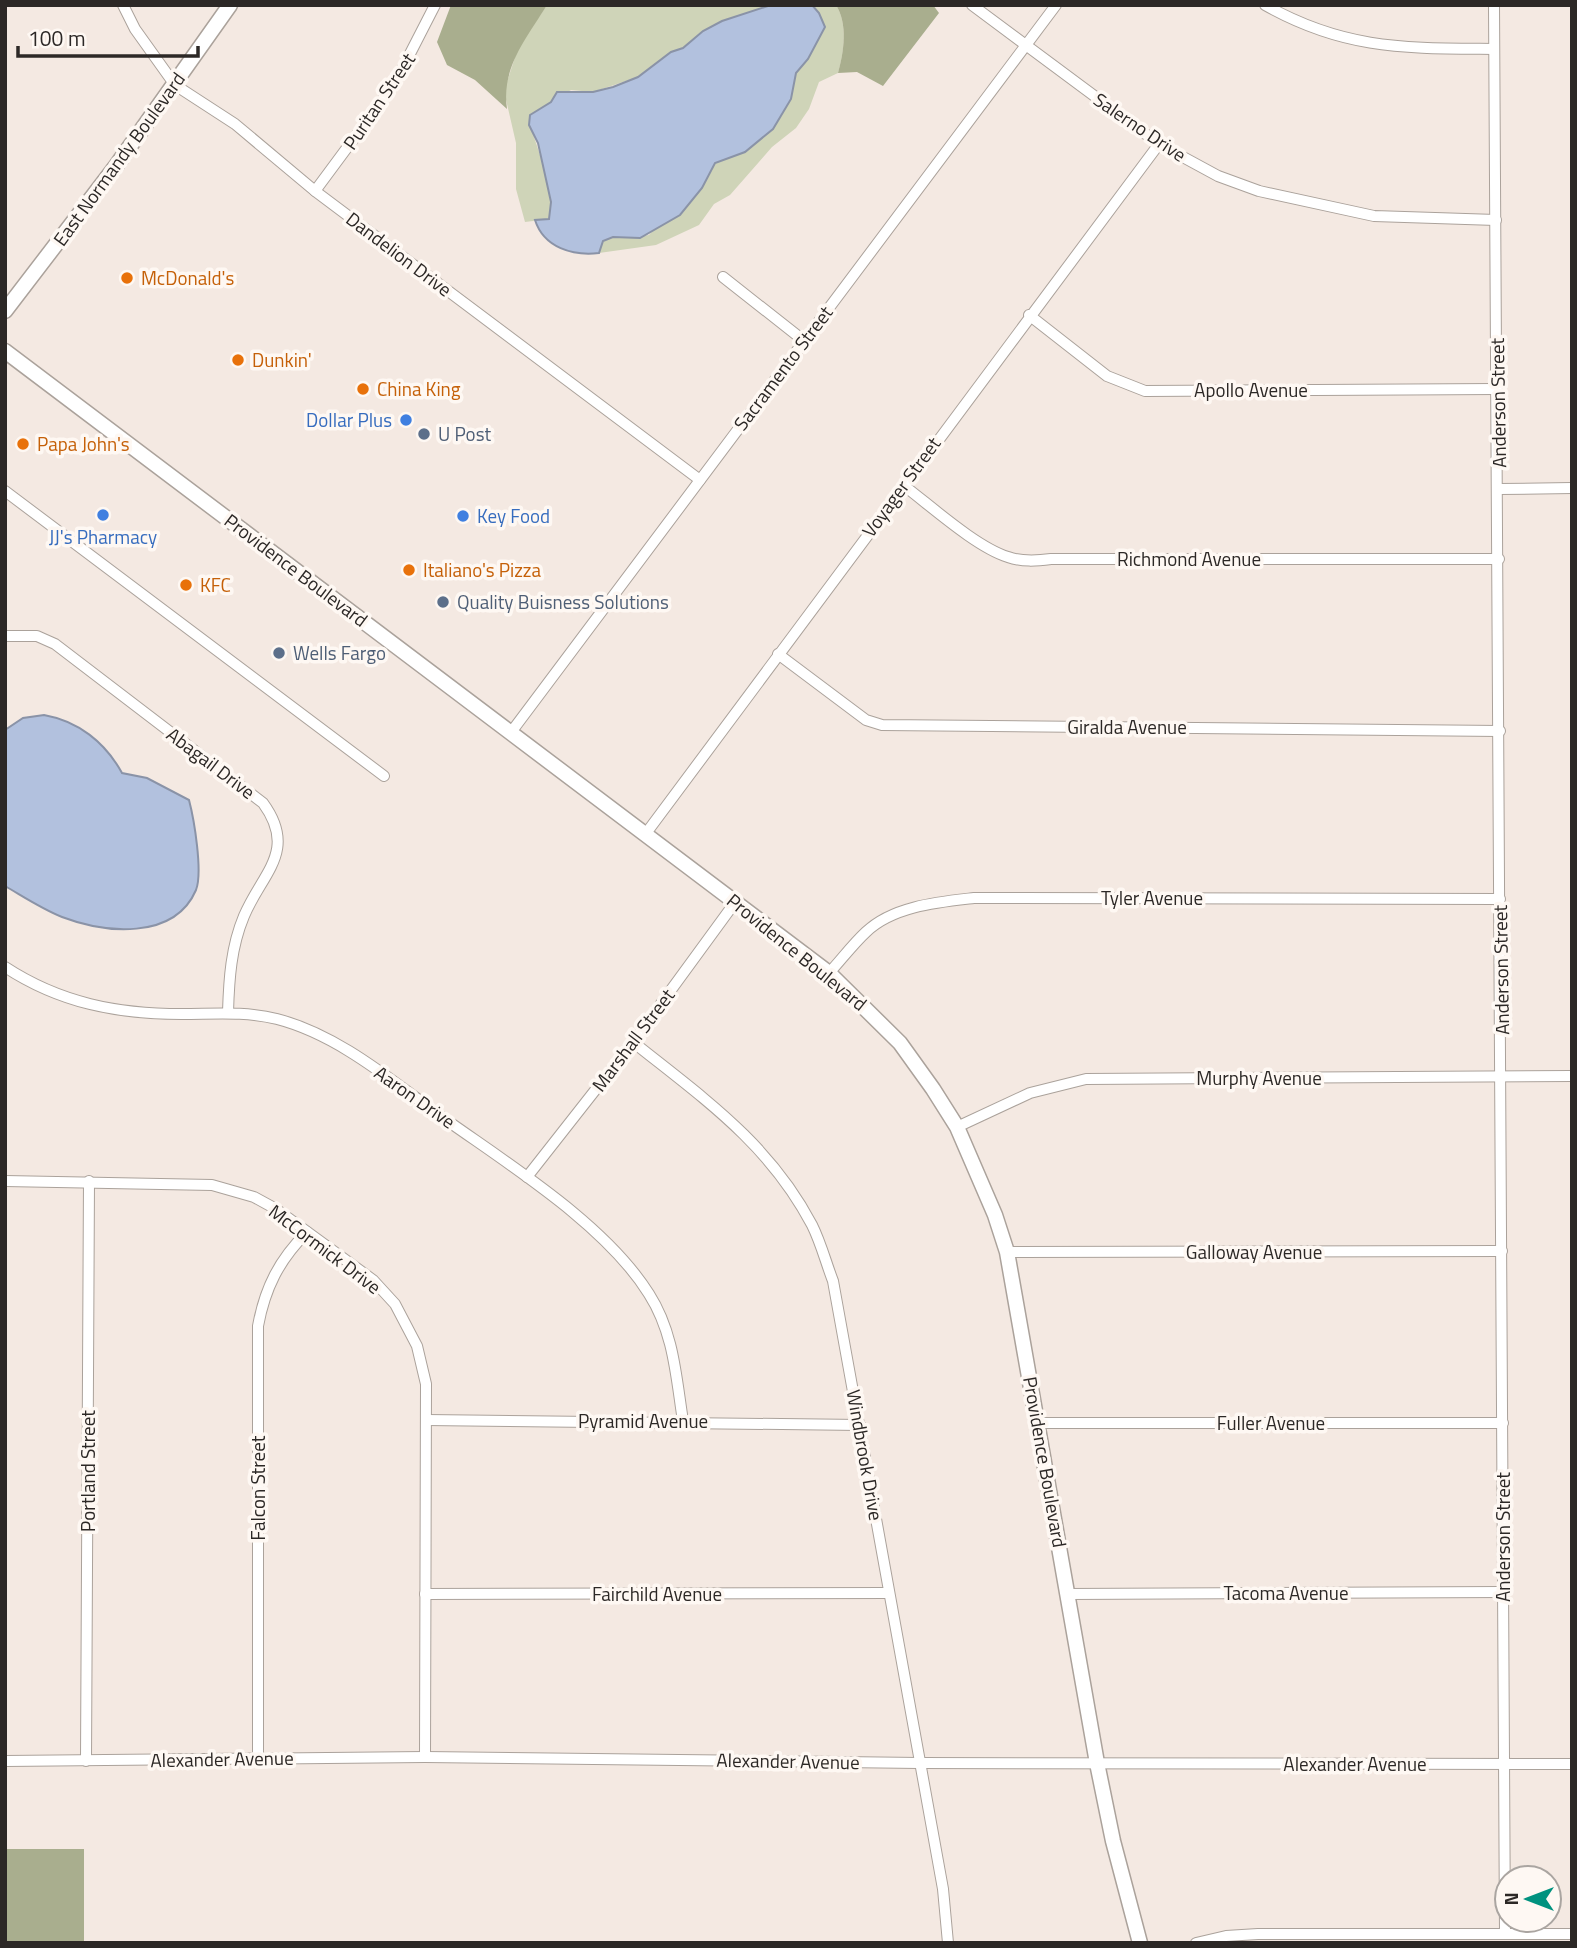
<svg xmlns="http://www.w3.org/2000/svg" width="1577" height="1948" font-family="'Titillium Web',sans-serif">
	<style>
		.green { fill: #cfd4b8 }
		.forest { fill: #a9ae8e }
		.water { fill: #b2c1de; stroke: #8a93a7; stroke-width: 2 }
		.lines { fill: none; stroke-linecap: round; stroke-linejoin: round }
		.street-casing { stroke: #aba29b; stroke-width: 12 }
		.secondary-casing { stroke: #aba29b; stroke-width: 17 }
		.street { stroke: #fff; stroke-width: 10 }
		.secondary { stroke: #fff; stroke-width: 14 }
		.food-dot { fill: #e8710a; stroke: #fef8f3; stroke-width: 2.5 }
		.shop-dot { fill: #3f7fe0; stroke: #fef8f3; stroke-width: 2.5 }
		.service-dot { fill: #5c6f8a; stroke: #fef8f3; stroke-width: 2.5 }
		.labels { text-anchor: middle; stroke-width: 7; stroke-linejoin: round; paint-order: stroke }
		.street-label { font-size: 19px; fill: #2c2826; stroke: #fef8f3 }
		.food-label { font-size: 19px; fill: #c56008; stroke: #fef8f3; text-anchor: start }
		.shop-label { font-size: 19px; fill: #366cbe; stroke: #fef8f3; text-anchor: end }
		.service-label { font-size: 19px; fill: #4e5e75; stroke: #fef8f3; text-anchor: start }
	</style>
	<rect width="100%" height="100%" fill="#f4e9e2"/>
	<!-- green -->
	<g class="green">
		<path d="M 547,5 L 771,5 L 722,21 L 683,49 L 671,52 L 638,77 L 593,92 L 571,90 L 539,109 C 537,117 532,129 534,137 C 542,162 555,192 549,219 L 525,222 L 516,189 L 516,143 L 504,91 L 518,48 Z"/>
		<path d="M 812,5 L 836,5 C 848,24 844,52 838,73 L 819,82 L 809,109 L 796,128 L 772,147 L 730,195 L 714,204 L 699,225 L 656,245 L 599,253 L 603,241 L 612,237 L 629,238 L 649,235 L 656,227 L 675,218 L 696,196 L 715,163 L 745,152 L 773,129 L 791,99 L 796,73 L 813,50 L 819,13 Z"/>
	</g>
	<!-- forest -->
	<g class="forest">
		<path d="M 451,5 L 547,5 C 526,39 501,68 507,109 L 475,80 L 447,65 L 437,42 Z"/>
		<path d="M 836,5 L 933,5 L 939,13 L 883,86 L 857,72 L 838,73 C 844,52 848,24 836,5 Z"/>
		<rect x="5" y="1849" width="79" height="94"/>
	</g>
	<!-- water -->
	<g class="water">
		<path d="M 771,5 L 812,5 L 819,13 L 825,27 L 808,59 L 796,73 L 791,99 L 773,129 L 745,152 L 715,163 L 702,188 L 680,215 L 640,238 L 613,237 L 603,241 L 599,253 C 573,256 544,248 535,220 L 549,219 L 551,202 L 538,143 L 529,125 L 530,115 L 551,102 L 557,92 L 593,92 L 613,87 L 638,77 L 671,52 L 683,48 L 703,31 L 722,21 Z"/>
		<path d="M 44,715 C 78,721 105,742 122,773 L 147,778 L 189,800 C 194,819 203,872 196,890 C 174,941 104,933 62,917 C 42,909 24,897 5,886 L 5,730 L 23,718 Z"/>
	</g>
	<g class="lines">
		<!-- street casing -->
		<g class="street-casing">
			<g id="street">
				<polyline points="123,5 135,29 175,85 235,124 315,191 700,480"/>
				<polyline points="972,5 1159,144 1218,176 1259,191 1374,216 1496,220"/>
				<path d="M 1265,5 C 1345,50 1405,48 1494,49"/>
				<polyline points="1494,5 1505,1934"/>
				<polyline points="315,191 395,83 435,5"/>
				<polyline points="723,277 803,340"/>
				<polyline points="1029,315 1107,376 1145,391 1497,389"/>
				<path d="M 903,485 C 931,506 976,547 1008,557 C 1022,562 1036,561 1051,559 L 1499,559"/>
				<polyline points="1499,489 1572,488"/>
				<polyline points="5,491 384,776"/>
				<path d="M 5,636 L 37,636 L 55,644 L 263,803 C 298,851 262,873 244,916 C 231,947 229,979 228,1012"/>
				<polyline points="778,654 866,720 882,725 1500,731"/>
				<polyline points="512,731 1056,5"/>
				<polyline points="647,832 1159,144"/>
				<path d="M 5,967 C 60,1003 117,1014 182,1014 C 214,1014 245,1011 277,1019 C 339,1035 393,1082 445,1119 C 511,1166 606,1225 649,1294 C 674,1333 676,1377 683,1421"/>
				<path d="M 829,973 C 841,960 853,944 866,932 C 893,906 939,902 974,898 L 1500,899"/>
				<path d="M 633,1042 C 703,1098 769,1143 812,1225 C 821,1243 826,1263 833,1281 L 943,1889 L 948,1943"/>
				<polyline points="957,1127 1030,1093 1086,1079 1572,1076"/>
				<polyline points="527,1177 633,1042 736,901"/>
				<polyline points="5,1181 212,1185 254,1197 276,1209 373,1280 395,1304 417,1346 426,1384 425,1757"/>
				<polyline points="1007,1252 1502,1251"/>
				<polyline points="426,1420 860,1425"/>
				<polyline points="1038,1423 1503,1423"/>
				<polyline points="425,1594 889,1593"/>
				<polyline points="1069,1594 1503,1592"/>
				<path d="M 258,1758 L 258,1326 C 265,1288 279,1260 307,1232"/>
				<polyline points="5,1761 425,1757 919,1763 1572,1764"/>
				<polyline points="86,1761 89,1181"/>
				<polyline points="1196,1943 1226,1936 1258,1934 1572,1934"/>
			</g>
		</g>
		<!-- secondary casing -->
		<g class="secondary-casing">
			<g id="secondary">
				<polyline points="5,311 116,166 230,5"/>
				<polyline points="5,351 829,973 900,1043 933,1089 957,1127 995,1215 1007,1252 1097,1763 1113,1841 1140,1943"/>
			</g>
		</g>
		<!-- street -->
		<use href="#street" class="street"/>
		<!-- secondary -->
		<use href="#secondary" class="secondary"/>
	</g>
	<!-- markers -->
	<g class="food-dot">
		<circle cx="127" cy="278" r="7"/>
		<circle cx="238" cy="360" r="7"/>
		<circle cx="363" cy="389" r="7"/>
		<circle cx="23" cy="444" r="7"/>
		<circle cx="409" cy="570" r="7"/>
		<circle cx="186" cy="585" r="7"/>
	</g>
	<g class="shop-dot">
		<circle cx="406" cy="420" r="7"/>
		<circle cx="103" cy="515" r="7"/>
		<circle cx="463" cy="516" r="7"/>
	</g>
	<g class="service-dot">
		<circle cx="424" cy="434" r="7"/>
		<circle cx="443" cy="602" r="7"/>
		<circle cx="279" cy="653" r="7"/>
	</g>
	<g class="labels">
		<!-- street labels -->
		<g class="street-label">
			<text transform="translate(379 101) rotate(-56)" y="7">Puritan Street</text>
			<text transform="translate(1140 127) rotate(34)" y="7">Salerno Drive</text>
			<text transform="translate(119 159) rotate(-54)" y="7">East Normandy Boulevard</text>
			<text transform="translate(399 254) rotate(37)" y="7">Dandelion Drive</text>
			<text transform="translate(783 368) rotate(-53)" y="7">Sacramento Street</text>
			<text x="1251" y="397">Apollo Avenue</text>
			<text transform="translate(1498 403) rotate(-91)" y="7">Anderson Street</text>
			<text transform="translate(901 487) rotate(-54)" y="7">Voyager Street</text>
			<text x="1189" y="566">Richmond Avenue</text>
			<text transform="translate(296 570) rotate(37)" y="7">Providence Boulevard</text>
			<text x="1127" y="734">Giralda Avenue</text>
			<text transform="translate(211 763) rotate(37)" y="7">Abagail Drive</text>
			<text x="1152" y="905">Tyler Avenue</text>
			<text transform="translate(797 952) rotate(39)" y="7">Providence Boulevard</text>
			<text transform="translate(1501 970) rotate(-91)" y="7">Anderson Street</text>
			<text transform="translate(633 1040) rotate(-53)" y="7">Marshall Street</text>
			<text x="1259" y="1085">Murphy Avenue</text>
			<text transform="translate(415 1097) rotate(35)" y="7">Aaron Drive</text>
			<text transform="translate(325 1249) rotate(37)" y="7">McCormick Drive</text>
			<text x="1254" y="1259">Galloway Avenue</text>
			<text x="643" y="1428">Pyramid Avenue</text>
			<text x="1271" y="1430">Fuller Avenue</text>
			<text transform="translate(865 1455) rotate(80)" y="7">Windbrook Drive</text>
			<text transform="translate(1045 1462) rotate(80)" y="7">Providence Boulevard</text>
			<text transform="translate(88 1471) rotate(-90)" y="7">Portland Street</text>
			<text transform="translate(258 1488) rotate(-90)" y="7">Falcon Street</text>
			<text transform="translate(1503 1537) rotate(-90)" y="7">Anderson Street</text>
			<text x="1286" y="1600">Tacoma Avenue</text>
			<text x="657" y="1601">Fairchild Avenue</text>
			<text transform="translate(222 1759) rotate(-1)" y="7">Alexander Avenue</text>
			<text transform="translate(788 1761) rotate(1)" y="7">Alexander Avenue</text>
			<text x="1355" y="1771">Alexander Avenue</text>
		</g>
		<!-- food labels -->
		<g class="food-label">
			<text x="141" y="285">McDonald's</text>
			<text x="252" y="367">Dunkin'</text>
			<text x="377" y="396">China King</text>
			<text x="37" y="451">Papa John's</text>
			<text x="423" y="577">Italiano's Pizza</text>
			<text x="200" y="592">KFC</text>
		</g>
		<!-- shop labels -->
		<g class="shop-label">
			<text x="392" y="427">Dollar Plus</text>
			<text x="477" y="523" text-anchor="start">Key Food</text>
			<text x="103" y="544" text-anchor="middle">JJ's Pharmacy</text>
		</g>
		<!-- service labels -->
		<g class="service-label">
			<text x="438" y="441">U Post</text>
			<text x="457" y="609">Quality Buisness Solutions</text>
			<text x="293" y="660">Wells Fargo</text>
		</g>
	</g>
	<!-- border -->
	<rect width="1577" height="1948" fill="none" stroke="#2c2826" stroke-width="14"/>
	<!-- north arrow -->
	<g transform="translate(1528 1899) rotate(270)"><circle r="33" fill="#fef8f3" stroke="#aaa5a1" stroke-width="2"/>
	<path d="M0-5L12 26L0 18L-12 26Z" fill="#00927f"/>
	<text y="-10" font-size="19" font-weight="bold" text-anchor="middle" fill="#2c2826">N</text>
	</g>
	<!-- scale -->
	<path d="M18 46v10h180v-10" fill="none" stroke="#2c2826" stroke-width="3.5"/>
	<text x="28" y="46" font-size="21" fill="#2c2826" stroke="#fef8f3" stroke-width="5" paint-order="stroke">100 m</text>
</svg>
